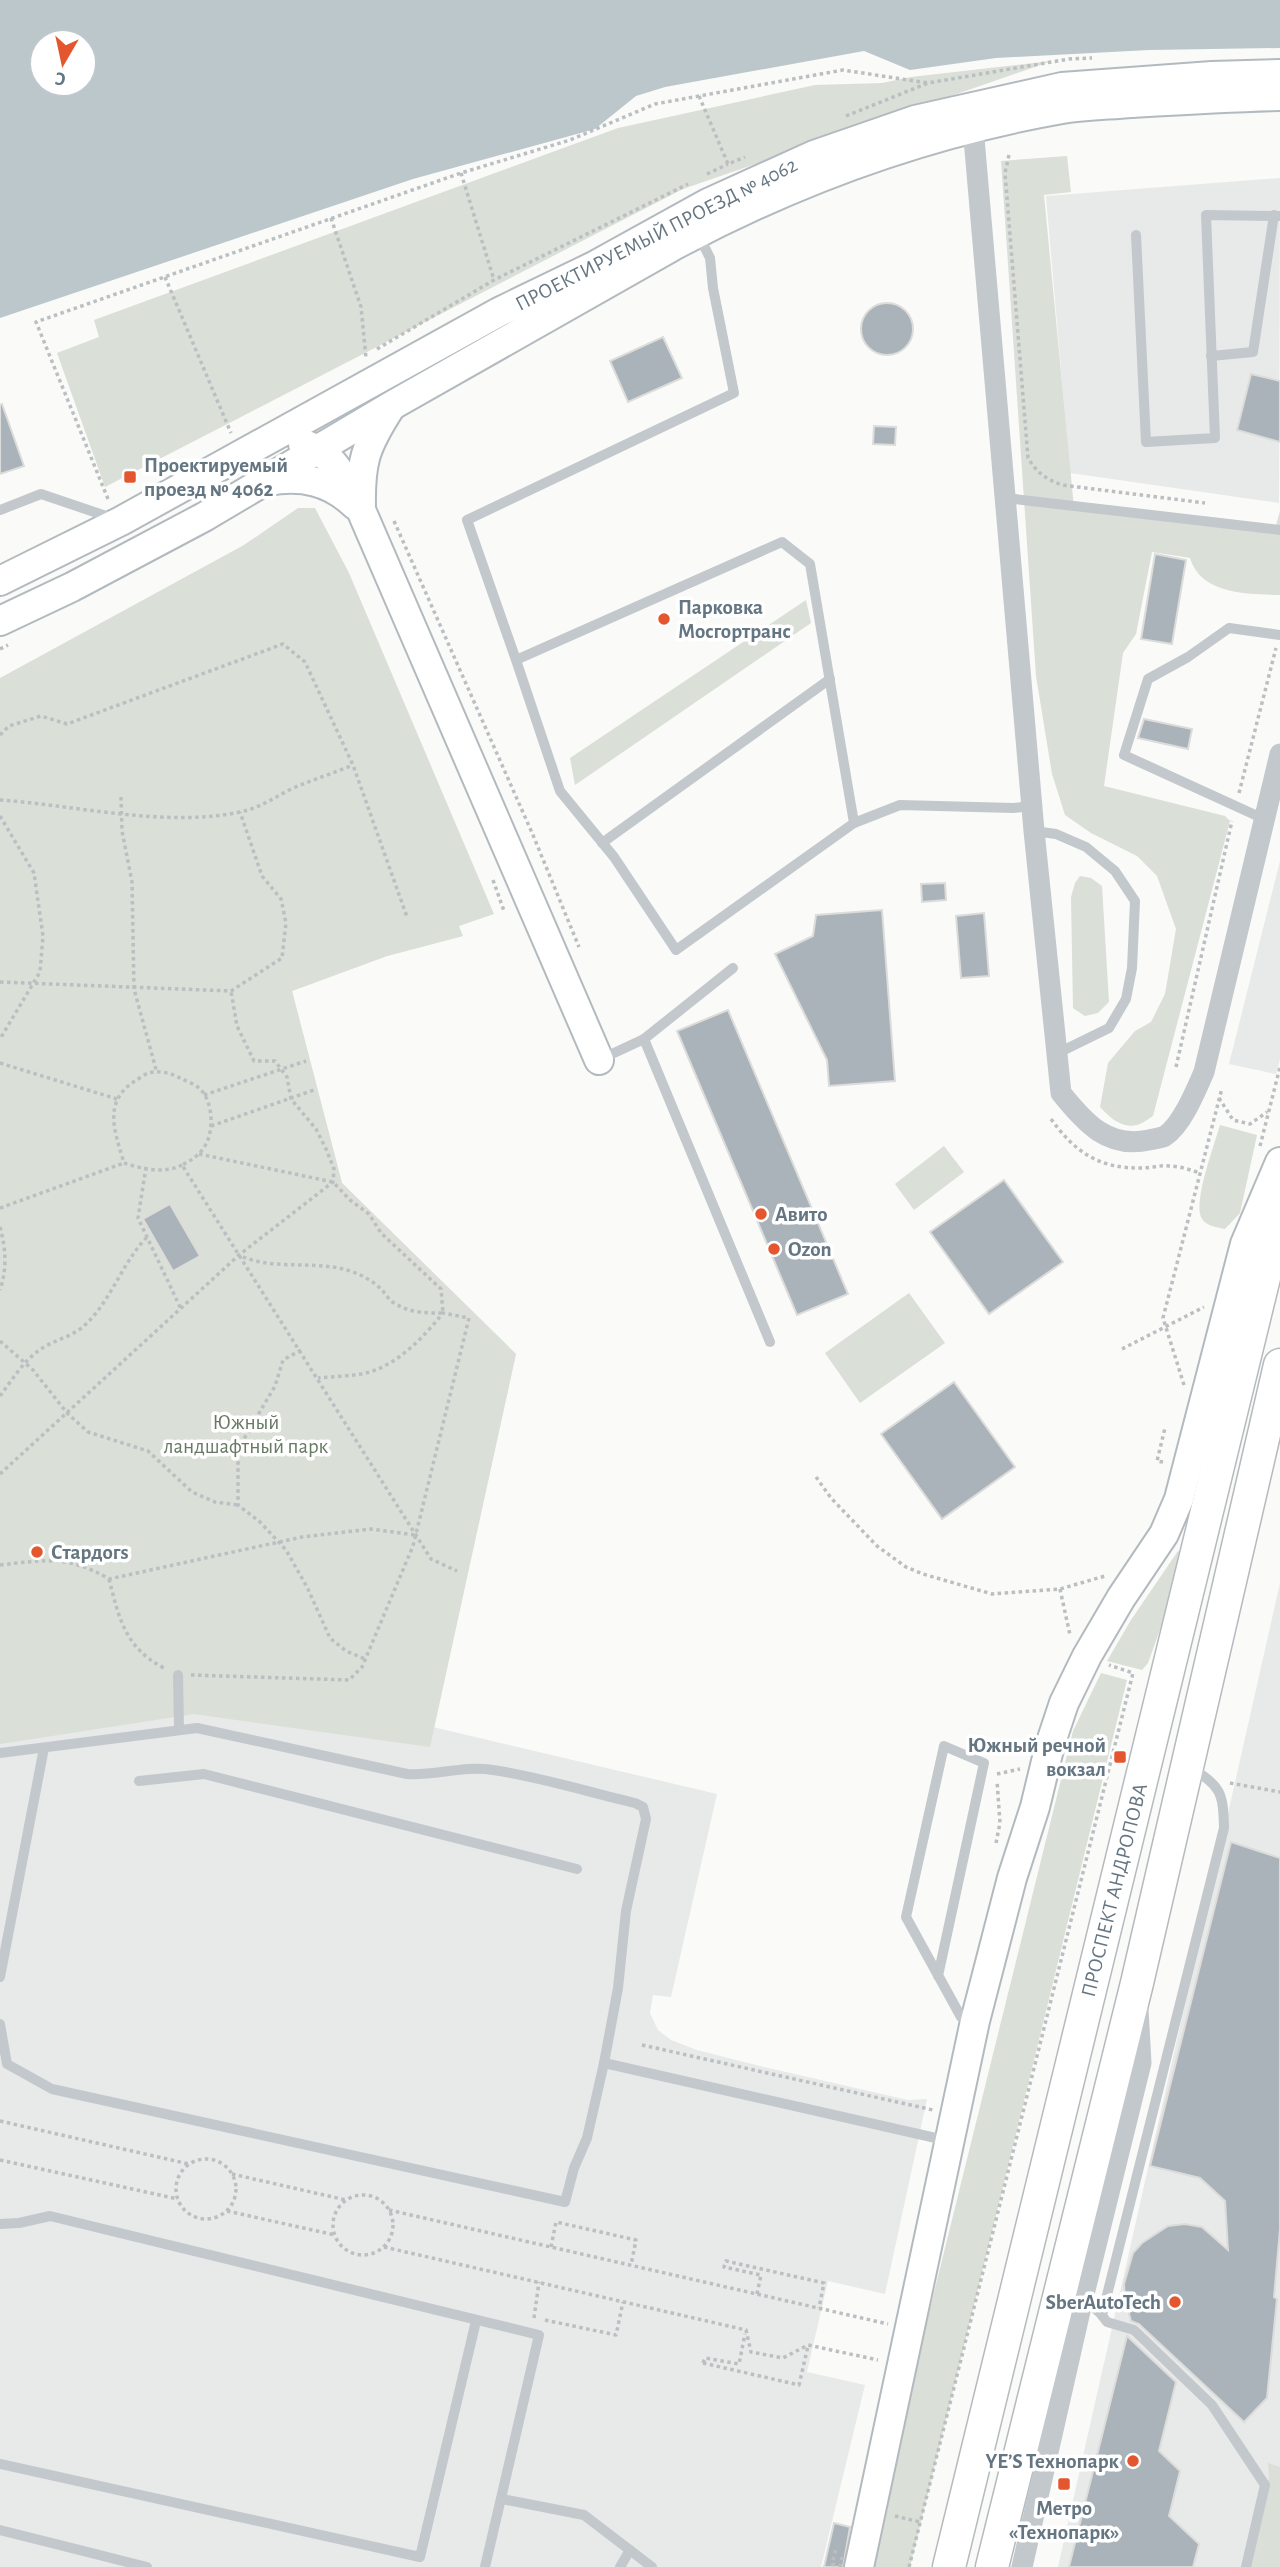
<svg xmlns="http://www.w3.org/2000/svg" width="1280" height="2567" font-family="'Alegreya Sans',sans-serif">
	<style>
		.built { fill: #e8e9e9 }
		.green { fill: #dadfd7 }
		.water { fill: #bbc7cb; fill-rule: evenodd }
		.building { fill: #aab3b9; stroke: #dcdcda; stroke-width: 2 }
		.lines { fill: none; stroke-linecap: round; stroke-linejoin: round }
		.secondary-casing { stroke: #b3babf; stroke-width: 32 }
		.primary-casing { stroke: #b5babe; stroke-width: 35 }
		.path { stroke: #bbbfc2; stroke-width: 3.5; stroke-dasharray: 3.5 3.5; stroke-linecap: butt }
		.lane { stroke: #c3c8cc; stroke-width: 10 }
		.street { stroke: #c3c8cc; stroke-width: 21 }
		.secondary { stroke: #fff; stroke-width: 28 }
		.primary { stroke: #fff; stroke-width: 32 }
		.path-bridge { stroke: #bbbfc2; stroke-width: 3.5; stroke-dasharray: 3.5 3.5; stroke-linecap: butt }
		.poi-dot { fill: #e4572e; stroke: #fff; stroke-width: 2.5 }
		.labels { text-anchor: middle; stroke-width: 7; stroke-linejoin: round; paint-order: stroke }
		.street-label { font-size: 21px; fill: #657683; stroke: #fff }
		.poi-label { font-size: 21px; font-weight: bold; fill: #657683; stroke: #fff; text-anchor: start }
		.park-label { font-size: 21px; fill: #687a64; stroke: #fff }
	</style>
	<rect width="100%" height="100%" fill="#fafaf8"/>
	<!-- built -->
	<g class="built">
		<polygon points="1280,178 1279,503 1070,473 1046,196"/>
		<polygon points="0,715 463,936 387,956 292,991 342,1183 516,1354 433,1727 717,1794 671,1997 653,1995 650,2013 658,2030 671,2040 697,2050 760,2066 908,2100 927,2099 885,2294 828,2281 807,2372 865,2385 821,2567 0,2567"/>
		<polygon points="1280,861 1280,1059 1276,1074 1229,1064"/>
		<polygon points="1280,1583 1280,2567 1058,2567"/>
	</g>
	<!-- green -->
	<g class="green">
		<polygon points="1052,61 683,189 105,487 57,353 99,337 94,320 618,128 815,85 882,83 911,77"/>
		<path d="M 1067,156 L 1071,192 L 1044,195 L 1074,508 L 1275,529 L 1280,511 L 1280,595 C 1249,594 1201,595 1190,558 L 1152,552 L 1136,634 L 1123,653 L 1104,786 L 1225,816 L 1230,821 L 1153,1116 C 1148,1119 1142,1124 1137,1125 C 1122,1129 1109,1117 1100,1107 L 1108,1063 L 1135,1031 L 1151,1022 L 1165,994 L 1176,929 L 1157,876 L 1137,856 L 1091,833 L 1065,815 L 1052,774 L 1036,676 L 1001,161 Z"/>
		<polygon points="298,508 315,508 349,573 494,914 459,926 463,936 387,956 292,991 342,1183 516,1354 430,1747 194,1714 0,1744 0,678 244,545"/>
		<polygon points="806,600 811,623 575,785 570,758"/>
		<polygon points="1080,876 1091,878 1102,886 1109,1002 1098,1013 1085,1016 1073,1008 1071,897 1075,883"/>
		<path d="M 1220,1125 L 1257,1135 L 1240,1213 L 1225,1229 C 1216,1227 1205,1226 1201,1217 C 1194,1199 1214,1146 1220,1125 Z"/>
		<polygon points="944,1146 964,1172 914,1210 895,1184"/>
		<polygon points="909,1293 945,1343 860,1403 825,1353"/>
		<polygon points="1178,1551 1181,1553 1167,1610 1148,1663 1142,1670 1107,1661 1131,1620"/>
		<polygon points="1101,1673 1127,1680 910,2567 866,2567 1073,1731"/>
		<polygon points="1268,2463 1280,2467 1280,2567 1250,2567 1269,2477"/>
	</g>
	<!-- water -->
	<path class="water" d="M 0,0 L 1280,0 L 1280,48 L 1149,50 L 996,58 L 910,70 L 864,51 L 665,87 L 636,96 L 595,129 L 413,179 L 0,318 ZM 42,42 L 84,42 L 84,84 L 42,84 Z"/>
	<!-- building -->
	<g class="building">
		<circle cx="887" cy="329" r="26"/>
		<polygon points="663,337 682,378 628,402 610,361"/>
		<polygon points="1251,374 1280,381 1280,442 1237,430"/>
		<polygon points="2,404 24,466 0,474 0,405"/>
		<polygon points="874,426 896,427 895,445 873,444"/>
		<polygon points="1155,554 1186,560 1172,644 1141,639"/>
		<polygon points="1144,719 1192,729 1188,749 1138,738"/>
		<polygon points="945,883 946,900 922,902 921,884"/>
		<polygon points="882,910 895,1081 829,1086 827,1060 775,954 813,936 816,915"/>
		<polygon points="984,913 989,976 961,978 956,916"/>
		<polygon points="728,1010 848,1294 797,1315 677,1031"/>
		<polygon points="1004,1180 1063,1262 989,1314 930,1232"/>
		<polygon points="170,1204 200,1256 173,1271 143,1219"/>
		<polygon points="954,1382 1015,1467 942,1519 881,1434"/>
		<polygon points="1231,1842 1280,1858 1280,2229 1274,2297 1277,2299 1267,2398 1244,2422 1139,2324 1131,2321 1125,2299 1124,2284 1133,2253 1142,2243 1168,2226 1185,2224 1202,2227 1228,2250 1225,2201 1200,2178 1150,2166"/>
		<polygon points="1127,2336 1176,2382 1159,2451 1180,2471 1169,2516 1199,2544 1193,2567 1069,2567"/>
		<polygon points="834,2523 850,2527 843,2567 824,2567"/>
	</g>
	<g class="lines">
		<!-- secondary casing -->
		<g class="secondary-casing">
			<g id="secondary">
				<path d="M 303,444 C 335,452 346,484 361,510 L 599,1060"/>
				<path d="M 268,481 C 302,475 330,481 355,505"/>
				<path d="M 361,508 C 360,462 365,447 390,408"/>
				<polyline points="0,581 121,521 499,312 594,266 708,203 814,155 915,120 1062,87 1212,76 1280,74"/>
				<path d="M 0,621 L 72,587 L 204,517 L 391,406 L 673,246 C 796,180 925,133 1062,109 C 1085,105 1108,105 1131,103 C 1181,100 1230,97 1280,96"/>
				<polyline points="859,2567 975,2021 1012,1878 1035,1807 1050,1745 1064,1703 1087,1656 1121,1598 1164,1534 1179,1499 1245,1244 1280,1162"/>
			</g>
		</g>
		<!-- primary casing -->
		<g class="primary-casing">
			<g id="primary">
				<polyline points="949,2567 1280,1212"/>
				<polyline points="992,2567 1137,1983 1280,1365"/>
			</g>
		</g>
		<!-- path -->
		<g class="path">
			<polyline points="699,96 728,164 745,157"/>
			<polyline points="846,116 928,83 1069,59 1092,58"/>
			<path d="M 1009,155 L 1005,173 L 1028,458 C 1037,473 1046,479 1062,485 L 1205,503"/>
			<polyline points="461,173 494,280"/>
			<polyline points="707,174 728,164"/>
			<polyline points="331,218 361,307 366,358"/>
			<polyline points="165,277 231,433"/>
			<polyline points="377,349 494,280 688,184"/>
			<polyline points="108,499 36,322 461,173 570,140 655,104 843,70 928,83"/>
			<polyline points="394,521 533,835 579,947"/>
			<polyline points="0,649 8,645"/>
			<polyline points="0,735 9,726 41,716 67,724 283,644 305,662 353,765 407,917"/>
			<polyline points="1239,793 1276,648"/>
			<polyline points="121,797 122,831 132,882 134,989 157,1073"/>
			<path d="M 0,800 C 74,805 167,828 240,812 C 260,808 275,797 293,788 C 313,780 333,773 353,765"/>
			<polyline points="0,816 34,873 43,936 40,972 0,1039"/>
			<polyline points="493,880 504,911"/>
			<polyline points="0,982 231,991 282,958 286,923 281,899 262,876 240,812"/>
			<polyline points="0,1063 117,1099"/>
			<polyline points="1176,1067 1232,821"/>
			<polyline points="204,1095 306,1061"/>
			<polyline points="1219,1098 1233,1120 1250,1124 1267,1112"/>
			<path d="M 1051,1119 C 1075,1152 1099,1169 1142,1168 C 1151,1168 1160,1165 1169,1166 C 1179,1166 1191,1170 1200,1173"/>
			<polyline points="211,1126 314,1090"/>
			<polyline points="1260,1146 1280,1067"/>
			<path d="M 199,1154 L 333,1182 L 350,1200 L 369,1214 L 381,1233 L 441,1289 L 443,1313 C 427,1313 410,1313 396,1304 C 389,1301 386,1294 381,1289 C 371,1279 356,1272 343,1269 C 309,1261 273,1270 241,1256"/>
			<path d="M 182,1165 C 165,1174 142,1169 124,1163 C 115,1132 102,1102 135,1081 C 139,1079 144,1074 149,1073 C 159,1070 171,1073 180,1078 C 186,1081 194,1084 199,1088 C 213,1100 214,1129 206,1144 C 201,1154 192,1160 182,1165 L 431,1559 L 457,1571"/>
			<polyline points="146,1167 138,1218 181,1309"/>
			<polyline points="0,1208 124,1163"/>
			<path d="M 0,1227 C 6,1249 7,1269 0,1290"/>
			<polyline points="0,1341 33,1370 67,1413 88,1432 148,1451 192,1492 215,1502 238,1505"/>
			<polyline points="1122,1349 1204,1307"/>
			<polyline points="301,1350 283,1360 275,1386 238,1449 238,1505 260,1522 286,1550 307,1587 330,1638 346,1651 365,1659"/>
			<polyline points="1184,1385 1163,1318 1222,1088"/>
			<path d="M 0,1396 C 12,1380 23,1362 38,1351 C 52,1340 73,1337 85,1325 C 111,1301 122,1263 147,1237"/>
			<polyline points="1163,1462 1157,1461 1165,1428"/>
			<polyline points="0,1474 239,1255 333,1182 334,1169 326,1149 316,1129 291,1099 287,1077 275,1061 254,1061 237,1026 231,991"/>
			<polyline points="816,1477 831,1498 877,1546 906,1567 923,1574 992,1594 1060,1589 1105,1576"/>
			<path d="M 0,1565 C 44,1560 69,1555 109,1579 L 302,1537 L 371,1529 L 415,1535"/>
			<path d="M 109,1579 C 119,1618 125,1648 164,1668"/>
			<polyline points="1060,1589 1070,1635"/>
			<path d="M 191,1675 L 349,1680 L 362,1667 L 413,1546 L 469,1318 L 443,1313 C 422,1339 395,1368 361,1374 C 347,1376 332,1377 318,1378"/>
			<polyline points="997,1774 1020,1769"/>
			<polyline points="1230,1783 1280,1792"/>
			<polyline points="996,1843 1000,1823 997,1781"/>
			<polyline points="642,2045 933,2110"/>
			<polyline points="0,2121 189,2164"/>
			<circle cx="206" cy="2189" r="30"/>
			<polyline points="0,2160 178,2199"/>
			<polyline points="232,2174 346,2200"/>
			<circle cx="363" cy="2225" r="30"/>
			<polyline points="389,2210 888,2324"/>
			<polyline points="227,2211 335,2235"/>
			<polyline points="384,2247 746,2330 751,2352 783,2358 808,2345 878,2360"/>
			<polyline points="551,2247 556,2222 636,2240 631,2265"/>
			<polyline points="757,2294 761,2275 724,2267 726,2261 824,2283 819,2308"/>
			<polyline points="534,2318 539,2282"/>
			<polyline points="545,2320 616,2335 623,2302"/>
			<polyline points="703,2363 799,2385 808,2346"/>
			<polyline points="703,2363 705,2358 739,2364 745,2334"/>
			<polyline points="895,2516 920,2522"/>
			<polyline points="835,2565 832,2564 836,2548"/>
			<polyline points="909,2567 1133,1673 1109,1665"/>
		</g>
		<!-- lane -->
		<g class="lane">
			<polyline points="1136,235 1146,442 1215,438 1206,215 1280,216"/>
			<polyline points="1211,356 1253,352 1274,215"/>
			<polyline points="1006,498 1280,530"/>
			<polyline points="0,510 41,494 115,519"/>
			<polyline points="516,660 560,791 614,857 676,950 854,823 810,564 782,542 516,660 467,520 734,393 713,288 710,258 698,234"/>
			<polyline points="1264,819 1124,755 1148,679 1188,657 1229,628 1280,635"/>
			<polyline points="854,823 900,805 1013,808 1032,806"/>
			<polyline points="1034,831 1056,834 1086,847 1115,871 1135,901 1132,968 1126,999 1109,1028 1058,1053"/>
			<polyline points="602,843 830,679"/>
			<polyline points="644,1039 733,968"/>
			<polyline points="599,1060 644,1039 770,1342"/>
			<polyline points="178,1675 179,1730"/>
			<path d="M 0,1753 L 197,1728 L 407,1774 C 435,1776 464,1765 493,1770 C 541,1777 588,1792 635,1803 L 643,1807 L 646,1819 L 626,1911 L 618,1988 L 604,2063 L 587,2138 L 574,2168 L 565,2202 L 52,2089 L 7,2064 L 0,2024"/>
			<polyline points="139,1781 204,1774 577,1869"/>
			<polyline points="938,1976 984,1763 944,1746 906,1917 961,2017 975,2021"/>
			<polyline points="0,1977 44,1748"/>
			<polyline points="604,2063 949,2141"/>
			<polyline points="0,2224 19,2223 50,2216 539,2335 485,2567"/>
			<polyline points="1083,2298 1100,2313 1107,2322 1134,2330 1212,2405 1265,2485 1246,2567"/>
			<path d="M 1102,2315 L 1224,1828 C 1223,1791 1221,1787 1190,1767"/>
			<polyline points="0,2464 420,2557 476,2321"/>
			<polyline points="502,2499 584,2515 652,2567"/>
			<polyline points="0,2530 147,2567"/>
			<polyline points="620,2567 630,2550"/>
		</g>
		<!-- street -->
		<g class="street">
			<path d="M 973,127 L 1034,831 L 1061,1093 C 1085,1123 1108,1149 1149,1140 C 1154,1139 1161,1138 1165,1136 C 1182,1125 1196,1090 1204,1072 L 1280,754"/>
			<polyline points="1022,2567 1083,2298 1141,2063 1138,2009"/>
		</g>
		<!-- secondary -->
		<use href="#secondary" class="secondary"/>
		<!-- primary -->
		<use href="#primary" class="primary"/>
		<!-- path-bridge -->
		<polyline class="path-bridge" points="840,2567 842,2557"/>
	</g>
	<!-- markers -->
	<g class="poi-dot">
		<rect x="123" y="470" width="14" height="14" rx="3.5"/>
		<circle cx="664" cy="619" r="7"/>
		<circle cx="761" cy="1214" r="7"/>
		<circle cx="774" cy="1249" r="7"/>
		<circle cx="37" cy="1552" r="7"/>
		<rect x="1113" y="1750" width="14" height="14" rx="3.5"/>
		<circle cx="1175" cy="2302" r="7"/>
		<circle cx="1133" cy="2461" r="7"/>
		<rect x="1057" y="2477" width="14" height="14" rx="3.5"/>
	</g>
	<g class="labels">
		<!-- street labels -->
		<g class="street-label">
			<text transform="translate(656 234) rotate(-27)" y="7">ПРОЕКТИРУЕМЫЙ ПРОЕЗД № 4062</text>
			<text transform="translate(1114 1890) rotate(-76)" y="7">ПРОСПЕКТ АНДРОПОВА</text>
		</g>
		<!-- poi labels -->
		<g class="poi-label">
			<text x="144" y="472">Проектируемый<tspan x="144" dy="24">проезд № 4062</tspan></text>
			<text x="678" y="614">Парковка<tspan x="678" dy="24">Мосгортранс</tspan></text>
			<text x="775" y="1221">Авито</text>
			<text x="788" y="1256">Ozon</text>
			<text x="51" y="1559">Стардогs</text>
			<text x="1106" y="1752" text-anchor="end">Южный речной<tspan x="1106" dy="24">вокзал</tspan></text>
			<text x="1161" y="2309" text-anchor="end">SberAutoTech</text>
			<text x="1119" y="2468" text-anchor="end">YE’S Технопарк</text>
			<text x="1064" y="2515" text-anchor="middle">Метро<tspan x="1064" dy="24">«Технопарк»</tspan></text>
		</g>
		<!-- park labels -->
		<g class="park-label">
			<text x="246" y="1429">Южный<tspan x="246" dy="24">ландшафтный парк</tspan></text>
		</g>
	</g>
	<!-- north arrow -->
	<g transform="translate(63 63) rotate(189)"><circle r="33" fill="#ffffff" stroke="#c1c8cd" stroke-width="2"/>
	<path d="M0-5L12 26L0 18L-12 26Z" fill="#e4572e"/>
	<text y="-10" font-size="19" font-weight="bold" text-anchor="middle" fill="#657683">С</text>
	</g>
</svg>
